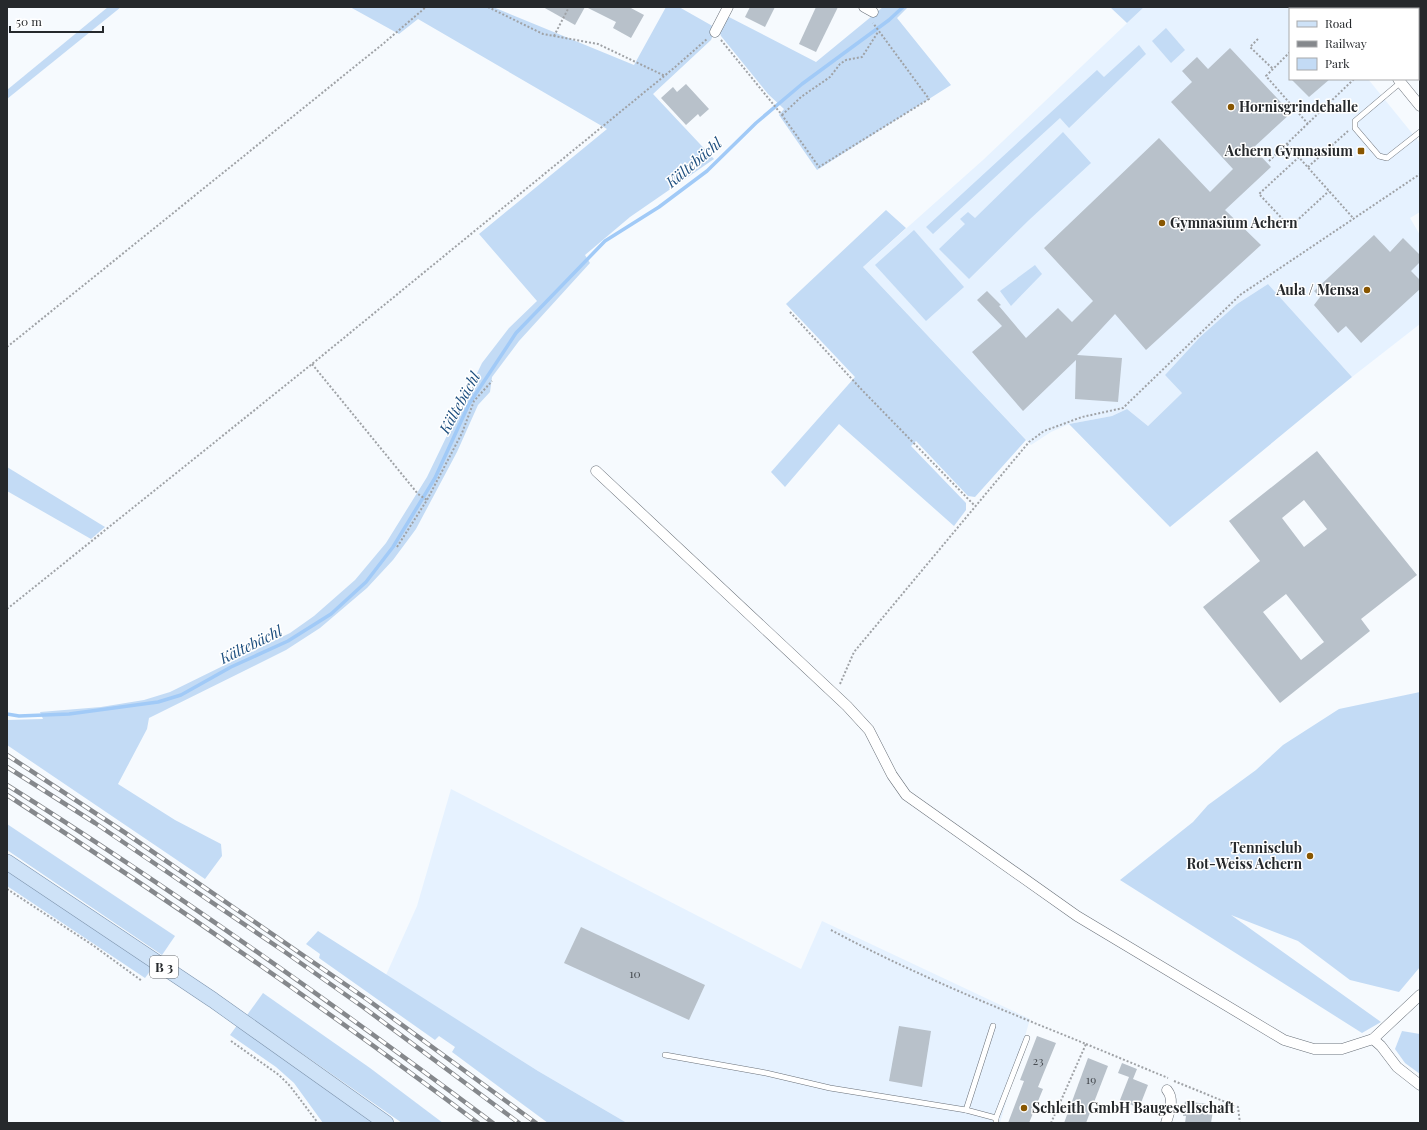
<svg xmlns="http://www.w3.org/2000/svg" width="1427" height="1130" font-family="'Playfair Display',serif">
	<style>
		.built { fill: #e6f2ff }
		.green { fill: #c3dbf5 }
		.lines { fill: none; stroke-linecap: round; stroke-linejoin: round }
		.stream { stroke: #a1caf7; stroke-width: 3.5 }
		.building { fill: #b8c1ca; fill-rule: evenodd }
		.lane-casing { stroke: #697079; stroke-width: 6 }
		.street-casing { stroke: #697079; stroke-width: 11 }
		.primary-casing { stroke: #7e94ad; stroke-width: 16 }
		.path { stroke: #9fa2a6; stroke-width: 2; stroke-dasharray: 2 2; stroke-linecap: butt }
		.lane { stroke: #fff; stroke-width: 5 }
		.street { stroke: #fff; stroke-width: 10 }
		.primary { stroke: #cee2f7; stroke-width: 15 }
		.rail-casing { stroke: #85888c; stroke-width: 4.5 }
		.rail { stroke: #fff; stroke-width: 3; stroke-dasharray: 9; stroke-linecap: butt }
		.poi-dot { fill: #885600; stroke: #fff; stroke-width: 1.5 }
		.labels { text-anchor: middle; stroke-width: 3; stroke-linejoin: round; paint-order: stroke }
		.number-label { font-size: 12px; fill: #4a4f54 }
		.shield { fill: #fff; stroke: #67696b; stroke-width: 1 }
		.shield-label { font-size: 13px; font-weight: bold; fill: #26292c }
		.poi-label { font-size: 14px; font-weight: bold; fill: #26292c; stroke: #fff; text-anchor: start }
		.water-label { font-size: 15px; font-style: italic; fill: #1e4f7f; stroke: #fff }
	</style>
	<rect width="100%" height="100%" fill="#f6fafe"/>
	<!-- built -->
	<g class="built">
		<polygon points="1144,7 1305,7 1307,9 1290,9 1290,79 1368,79 1420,143 1420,212 1410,218 1420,235 1420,324 1352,377 1268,284 1237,304 1200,337 1165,375 1183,392 1148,426 1127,409 1112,416 1069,424 1051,432 1031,445 863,267 983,160"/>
		<polygon points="451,789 801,969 822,921 1030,1019 1000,1123 627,1123 538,1071 386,975 417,906"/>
	</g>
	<!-- green -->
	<g class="green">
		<polygon points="108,7 121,7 7,99 7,90"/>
		<polygon points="350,7 493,7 634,65 666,7 679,7 716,28 711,40 653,94 714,159 630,217 585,255 590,263 519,341 492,377 490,392 478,405 457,452 416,529 393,560 367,588 320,628 286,650 149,718 147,729 118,784 175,820 221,844 222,856 205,879 7,745 7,720 43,719 40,712 101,707 144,700 170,692 290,633 314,616 355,580 386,543 427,477 482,363 509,328 537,301 479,234 607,129 418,19 399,34"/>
		<polygon points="883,7 908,7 897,18 951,85 817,170 779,115 784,109 768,94 721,36 719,31 727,16 816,62"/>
		<polygon points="1110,7 1144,7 1127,23"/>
		<polygon points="1166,28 1185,50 1171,63 1152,41"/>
		<polygon points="1139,45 1146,54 1069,128 1060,118 933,234 926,227 1097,70 1104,77"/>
		<polygon points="1063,132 1091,163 1029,220 969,279 939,249 965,224 960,219 968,212 975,218"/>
		<polygon points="886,210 906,228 863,267 1026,440 975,497 968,496 916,441 911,446 966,503 966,510 954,526 839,424 785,487 771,472 855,377 786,304"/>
		<polygon points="914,230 964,287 926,321 875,265"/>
		<polygon points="1035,265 1042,274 1011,306 1000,291"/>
		<polygon points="1268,284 1352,377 1170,527 1069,424 1112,416 1127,409 1148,426 1182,393 1165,375 1200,337 1237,304"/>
		<polygon points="7,467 105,527 91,539 7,491"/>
		<polygon points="1420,692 1420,967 1399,992 1350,980 1298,941 1231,915 1381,1022 1362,1033 1120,880 1193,822 1208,805 1256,770 1283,745 1339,709"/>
		<polygon points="7,824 175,936 162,955 7,850"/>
		<polygon points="7,869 154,966 145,978 7,886"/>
		<polygon points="318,931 538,1071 627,1123 548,1123 452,1052 455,1047 439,1036 435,1040 319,958 320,954 306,944"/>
		<polygon points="263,993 370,1068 443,1123 402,1123 247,1015"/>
		<polygon points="238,1024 376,1123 323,1123 294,1083 276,1067 230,1035"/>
		<polygon points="1402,1031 1420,1034 1420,1074 1405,1063 1395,1049"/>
	</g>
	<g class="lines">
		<!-- stream -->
		<polyline class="stream" points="7,714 19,716 69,714 158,702 181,695 231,667 288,641 331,614 366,582 393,547 435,478 469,404 516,333 605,241 659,207 707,171 756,123 802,84 889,20 903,7"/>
	</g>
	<!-- building -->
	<g class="building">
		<polygon points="543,7 585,7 575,25"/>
		<polygon points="586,7 629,7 644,15 631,38 613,28 616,22"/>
		<polygon points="750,7 775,7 765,27 745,17"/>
		<polygon points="816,7 838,7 816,52 799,44"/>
		<polygon points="1230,48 1291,113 1253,148 1271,167 1225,210 1261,245 1146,350 1115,314 1077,355 1122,358 1118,402 1075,399 1076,360 1023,411 972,352 1002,326 977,300 987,291 1001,305 999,306 1026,338 1058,308 1072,322 1093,301 1044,248 1159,138 1210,192 1233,169 1171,102 1192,82 1182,71 1197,57 1208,69"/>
		<polygon points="1291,79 1330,79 1309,97"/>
		<polygon points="686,84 709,109 700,117 698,114 686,125 661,98 673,87 677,92"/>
		<polygon points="1374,235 1390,252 1403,238 1420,255 1420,262 1411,271 1420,280 1420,289 1361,343 1346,326 1338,333 1314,305 1320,297 1314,291"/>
		<path d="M 1317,451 L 1417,575 L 1361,619 L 1370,631 L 1280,703 L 1203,607 L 1260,561 L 1229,521 ZM 1304,500 L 1327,529 L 1304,547 L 1282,518 ZM 1286,594 L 1324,642 L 1301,660 L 1263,612 Z"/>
		<polygon points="581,927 705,985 689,1020 564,963"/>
		<polygon points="899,1026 931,1031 922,1087 889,1081"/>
		<polygon points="1037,1036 1056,1043 1038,1087 1043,1089 1029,1123 1008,1123 1024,1081 1020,1080"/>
		<polygon points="1088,1058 1108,1066 1086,1123 1064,1123"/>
		<polygon points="1122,1063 1137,1069 1133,1079 1148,1085 1139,1108 1120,1100 1129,1077 1118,1073"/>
		<polygon points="1185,1101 1214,1105 1211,1123 1185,1123 1186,1116 1183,1116"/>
	</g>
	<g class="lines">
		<!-- lane casing -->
		<g class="lane-casing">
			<g id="lane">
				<polyline points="1401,82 1355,121 1355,128 1379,156 1387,158 1420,132"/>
				<polyline points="993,1026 966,1110 996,1118"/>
				<polyline points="665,1055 766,1073 830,1088 966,1110"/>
				<polyline points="996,1123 996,1118 1027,1038"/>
			</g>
		</g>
		<!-- street casing -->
		<g class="street-casing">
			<g id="street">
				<polyline points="864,7 873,12"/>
				<polyline points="1335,7 1336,9"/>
				<polyline points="715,32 728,7"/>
				<polyline points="1398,79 1420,106"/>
				<polyline points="596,471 847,706 869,730 892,775 906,795 1077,916 1284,1040 1314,1049 1342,1049 1373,1039 1420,995"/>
				<polyline points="1373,1039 1381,1046 1397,1067 1420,1085"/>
				<path d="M 1166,1123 C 1169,1112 1175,1100 1167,1090"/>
			</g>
		</g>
		<!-- primary casing -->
		<g class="primary-casing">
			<polyline id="primary" points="7,862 213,1000 386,1123"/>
		</g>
		<!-- path -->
		<g class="path">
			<polyline points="488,7 543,34 598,44 665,76"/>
			<polyline points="1418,20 1420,19"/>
			<polyline points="554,36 569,7"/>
			<polyline points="1258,39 1250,47 1273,69"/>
			<polyline points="721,40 782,115 819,167 929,99 873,23"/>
			<polyline points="1290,52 1266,76 1308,124"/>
			<polyline points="782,115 801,97 830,77 840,64 846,60 862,57 878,32"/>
			<polyline points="1287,144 1354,219"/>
			<polyline points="1299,157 1259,194 1290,227 1329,191"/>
			<polyline points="1269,161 1354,79"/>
			<polyline points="1308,167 1348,131"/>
			<polyline points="790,312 862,390 975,506"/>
			<polyline points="7,347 384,43 426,7"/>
			<polyline points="312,364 418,494 427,500"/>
			<polyline points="397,547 427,500 462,433 474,401 492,381"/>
			<polyline points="7,609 312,364 674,68 707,39"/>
			<polyline points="840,684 854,652 1029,442 1044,431 1082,417 1123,408 1240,295 1420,174"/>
			<polyline points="7,889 94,946 142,981"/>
			<path d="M 831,930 C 913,974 1000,1009 1086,1044 L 1051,1123"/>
			<polyline points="231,1041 279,1075 290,1086 318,1123"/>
			<polyline points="1086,1044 1168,1078"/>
			<polyline points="1174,1081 1238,1107 1240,1123"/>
		</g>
		<!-- lane -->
		<use href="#lane" class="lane"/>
		<!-- street -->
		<use href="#street" class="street"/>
		<!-- primary -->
		<use href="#primary" class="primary"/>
		<!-- rail casing -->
		<g class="rail-casing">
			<g id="rail">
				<polyline points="7,755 124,832 368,1000 536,1123"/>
				<polyline points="7,767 95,823 285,952 363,1007 519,1123"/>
				<path d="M 7,785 C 174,890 335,1005 493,1123"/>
				<path d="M 7,795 C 167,899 325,1008 478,1123"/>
			</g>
		</g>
		<!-- rail -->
		<use href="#rail" class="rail"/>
	</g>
	<!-- markers -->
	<g class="poi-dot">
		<circle cx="1231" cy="107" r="4"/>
		<rect x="1357" y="147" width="8" height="8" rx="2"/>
		<circle cx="1162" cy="223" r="4"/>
		<circle cx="1367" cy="290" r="4"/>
		<circle cx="1310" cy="856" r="4"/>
		<circle cx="1024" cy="1108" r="4"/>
	</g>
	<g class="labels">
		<!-- number labels -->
		<g class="number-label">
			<text x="635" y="978">10</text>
			<text x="1038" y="1065">23</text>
			<text x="1091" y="1084">19</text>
		</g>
		<!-- shield labels -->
		<rect class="shield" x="150" y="956" width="28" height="22" rx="3"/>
		<g class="shield-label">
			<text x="164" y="972">B 3</text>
		</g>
		<!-- poi labels -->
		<g class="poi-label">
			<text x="1239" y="112">Hornisgrindehalle</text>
			<text x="1353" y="156" text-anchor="end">Achern Gymnasium</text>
			<text x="1170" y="228">Gymnasium Achern</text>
			<text x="1359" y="295" text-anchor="end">Aula / Mensa</text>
			<text x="1302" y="853" text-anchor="end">Tennisclub<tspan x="1302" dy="16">Rot-Weiss Achern</tspan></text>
			<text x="1032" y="1113">Schleith GmbH Baugesellschaft</text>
		</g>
		<!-- water labels -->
		<g class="water-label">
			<text transform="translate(694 163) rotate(-40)" y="5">Kältebächl</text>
			<text transform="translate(460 403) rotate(-61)" y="5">Kältebächl</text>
			<text transform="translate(251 645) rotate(-26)" y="5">Kältebächl</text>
		</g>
	</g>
	<!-- border -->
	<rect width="1427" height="1130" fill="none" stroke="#26292c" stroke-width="16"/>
	<!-- legend -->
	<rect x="1289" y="8" width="130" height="72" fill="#ffffff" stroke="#a8a9ab"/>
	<rect x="1297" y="21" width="20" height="6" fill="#cee2f7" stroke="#a8a9ab"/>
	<text x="1325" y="28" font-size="12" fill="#26292c">Road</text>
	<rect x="1297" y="41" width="20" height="6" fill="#85888c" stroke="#a8a9ab"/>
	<text x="1325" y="48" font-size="12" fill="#26292c">Railway</text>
	<rect x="1297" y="58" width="20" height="12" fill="#c3dbf5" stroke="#a8a9ab"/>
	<text x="1325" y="68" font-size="12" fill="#26292c">Park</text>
	<!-- scale -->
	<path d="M10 26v6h93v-6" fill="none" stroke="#26292c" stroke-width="2"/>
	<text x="16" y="26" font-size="12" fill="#26292c" stroke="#ffffff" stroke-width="3" paint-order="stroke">50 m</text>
</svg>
